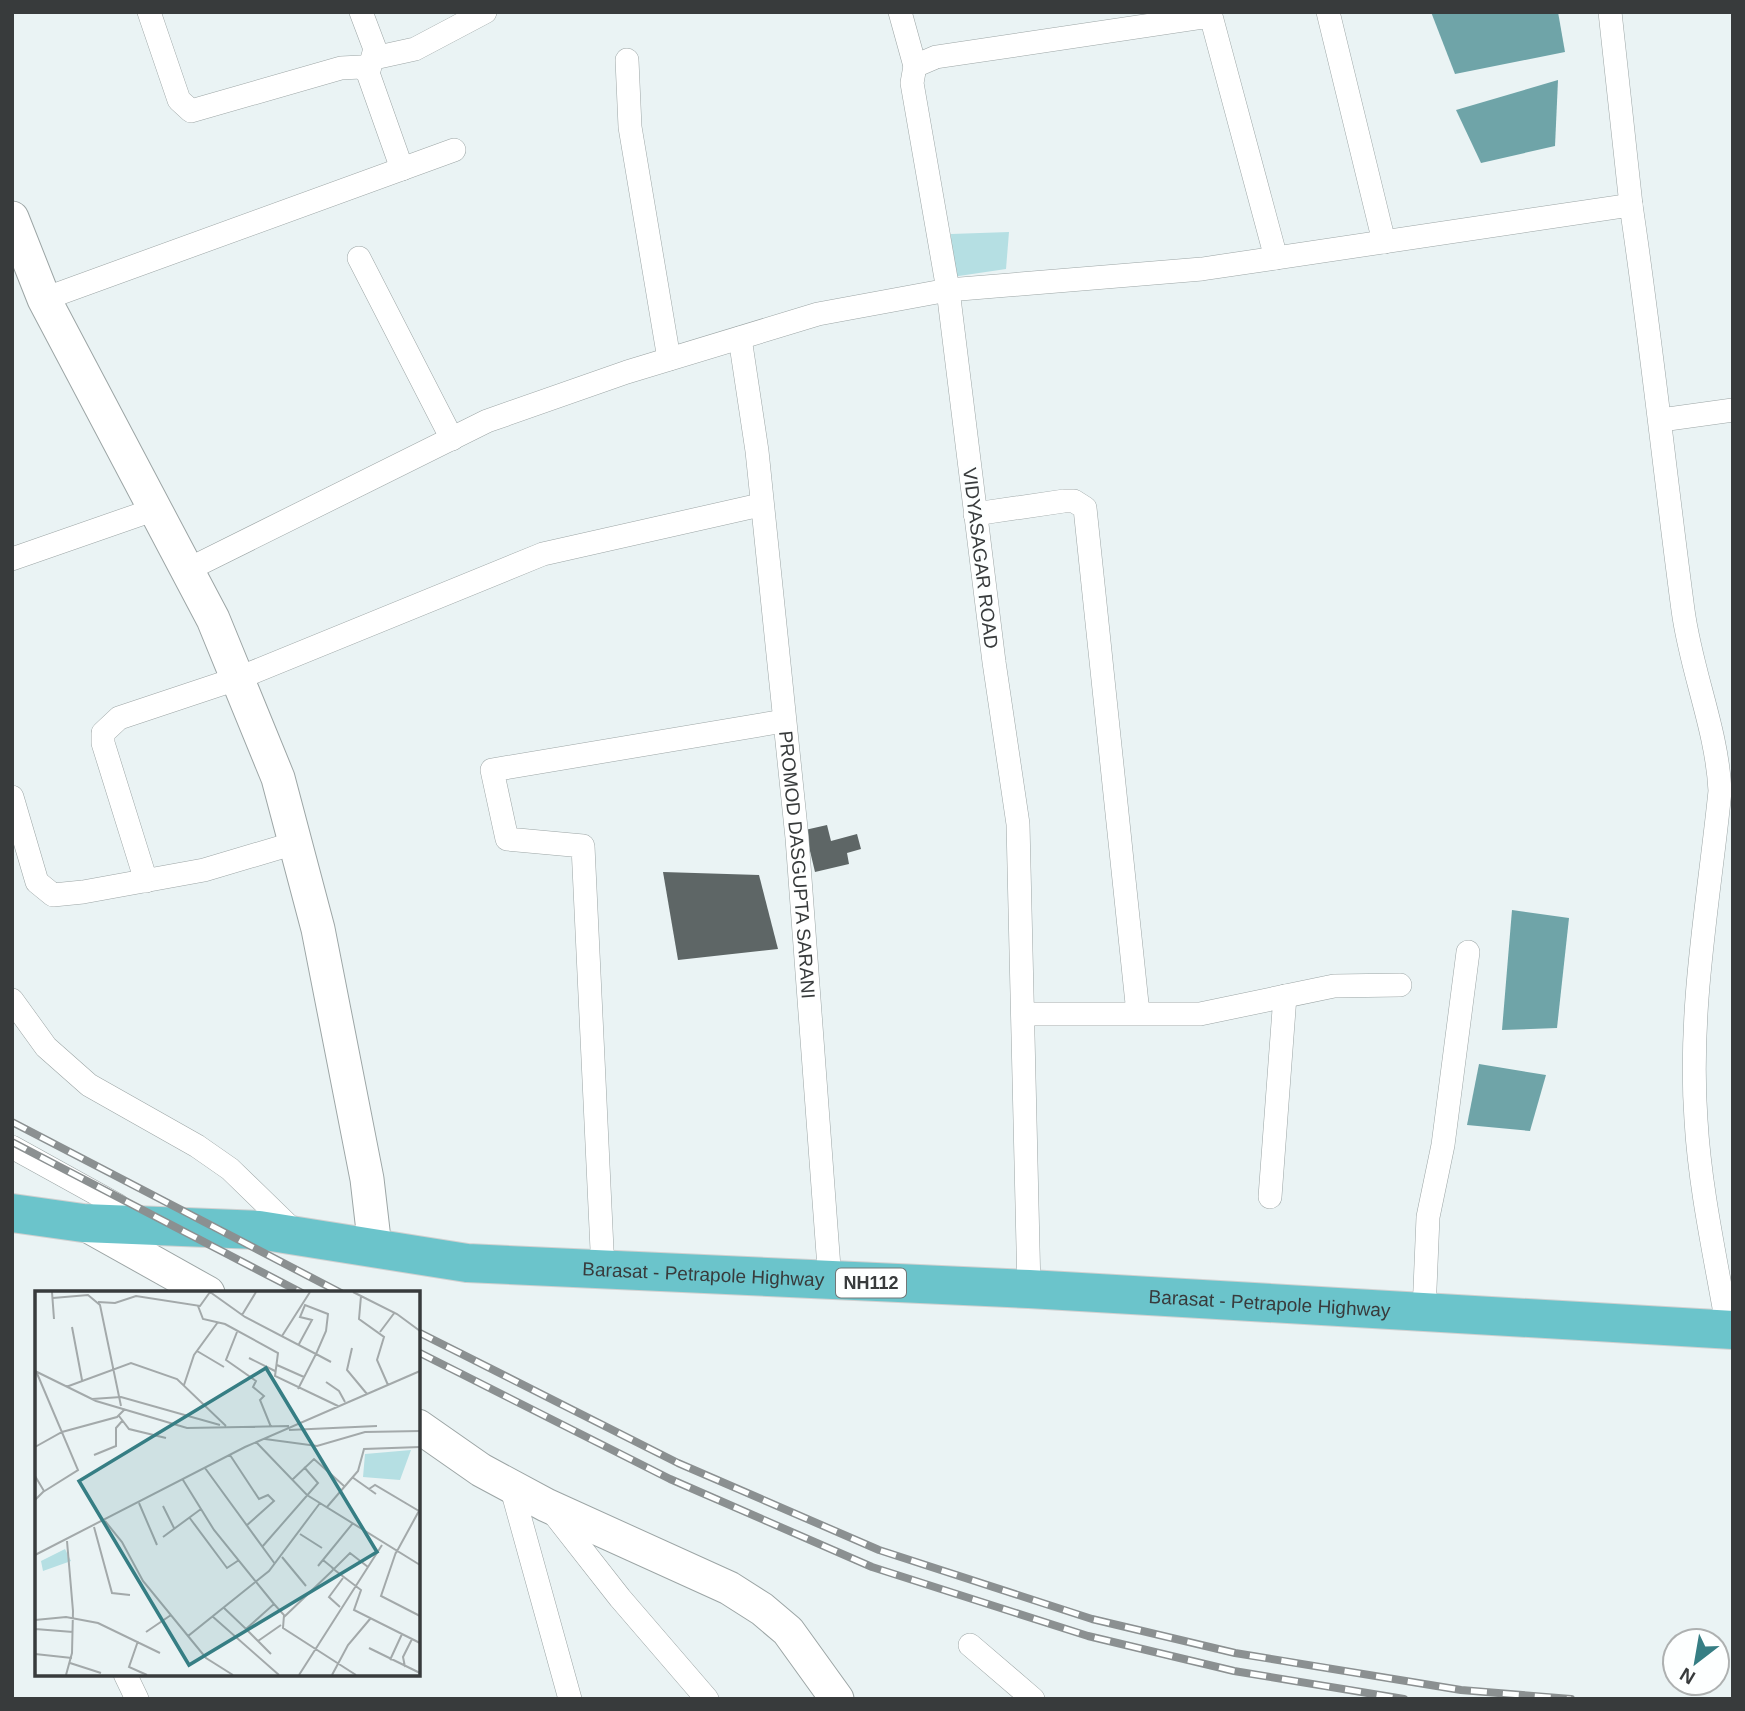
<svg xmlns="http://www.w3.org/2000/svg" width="1745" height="1711" font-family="Arial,sans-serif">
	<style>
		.green { fill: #b5dfe3 }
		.water { fill: #6fa4a8 }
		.building { fill: #5e6666 }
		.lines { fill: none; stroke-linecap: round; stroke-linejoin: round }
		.minor-casing { stroke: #9ca5a5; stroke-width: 24 }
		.secondary-casing { stroke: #9ca5a5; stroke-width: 35 }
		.trunk-casing { stroke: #cfd0d0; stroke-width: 40 }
		.minor { stroke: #fff; stroke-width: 23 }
		.secondary { stroke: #fff; stroke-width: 33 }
		.trunk { stroke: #6bc4cb; stroke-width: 38 }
		.rail-casing { stroke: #8b9091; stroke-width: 8 }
		.rail { stroke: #fdffff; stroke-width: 5; stroke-dasharray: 16; stroke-linecap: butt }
		.labels { text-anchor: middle; stroke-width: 7; stroke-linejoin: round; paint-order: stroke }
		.shield { fill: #fdffff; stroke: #737676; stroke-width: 2 }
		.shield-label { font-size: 18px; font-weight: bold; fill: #383b3c }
		.street-label { font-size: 19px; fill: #383b3c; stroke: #fdffff }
		.inset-road { fill: none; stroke: #a3a9aa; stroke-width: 2 }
		.view { fill: #367e84; fill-opacity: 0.15; stroke: #367e84; stroke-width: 3.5 }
		.inset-edge { fill: none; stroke: #383b3c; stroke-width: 3.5 }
	</style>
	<rect width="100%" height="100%" fill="#eaf3f4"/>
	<!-- green -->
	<polygon class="green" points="1009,232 1006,269 952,277 951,234"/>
	<!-- water -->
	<g class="water">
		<polygon points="1431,12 1558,12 1565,52 1455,74"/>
		<polygon points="1558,80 1555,146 1481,163 1456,110"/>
		<polygon points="1512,910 1569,918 1557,1028 1502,1030"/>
		<polygon points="1479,1064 1546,1075 1530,1131 1467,1125"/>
	</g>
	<!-- building -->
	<g class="building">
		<polygon points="827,825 831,841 857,834 861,849 847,853 849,864 815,872 805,830"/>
		<polygon points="663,872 759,875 778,949 678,960"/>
	</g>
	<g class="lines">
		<!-- minor casing -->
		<g class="minor-casing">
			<g id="minor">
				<polyline points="149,12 179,100 191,111 341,68 361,67 368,73 402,169"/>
				<polyline points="361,12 375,49 369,70"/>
				<polyline points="900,12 915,66"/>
				<polyline points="1328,12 1384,242"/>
				<polyline points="1610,12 1631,205"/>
				<polyline points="374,58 415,49 485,12"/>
				<polyline points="627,60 630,127 669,359"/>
				<polyline points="359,258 452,439"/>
				<polyline points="44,299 454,150"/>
				<path id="s1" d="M 740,338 L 757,451 L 797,838 L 830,1281"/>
				<polyline points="1661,420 1733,410"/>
				<polyline points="975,514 1064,501 1074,501 1085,508 1138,1013"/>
				<polyline points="12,559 153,510"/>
				<path d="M 187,570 L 487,421 L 627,372 L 818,314 L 948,290 L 1202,269 L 1631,205 C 1651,339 1665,475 1683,610 C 1691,671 1717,729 1720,791 C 1709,900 1688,1009 1696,1120 C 1700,1190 1716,1260 1728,1330"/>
				<polyline points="12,797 37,882 53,895 83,892 204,870 295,843"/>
				<polyline points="146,881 103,743 103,733 119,718 239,678 543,554 760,505"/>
				<polyline points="12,1000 46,1047 89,1085 197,1146 230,1169 297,1234"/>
				<polyline points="1023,1014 1200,1014 1334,986 1400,985"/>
				<polyline points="12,1147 117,1205 140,1224"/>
				<polyline points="1270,1197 1285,996"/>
				<polyline points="603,1271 583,846 507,839 492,770 784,721"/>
				<polyline points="1029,1289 1018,824 994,662 948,290 912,83 915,66 936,57 1211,16 1276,258"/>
				<polyline points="1424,1312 1428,1217 1443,1145 1468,952"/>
				<polyline points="511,1486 570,1699"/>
				<polyline points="551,1510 620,1598 707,1699"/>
				<polyline points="970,1645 1033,1699"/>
				<polyline points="125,1674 137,1699"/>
			</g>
		</g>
		<!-- secondary casing -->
		<g class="secondary-casing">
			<g id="secondary">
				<polyline points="12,218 44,299 213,619 278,778 318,929 367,1179 375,1248"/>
				<polyline points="83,1223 208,1293"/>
				<polyline points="418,1426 481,1470 546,1505 729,1588 762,1609 788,1631 837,1699"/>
			</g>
		</g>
		<!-- trunk casing -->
		<g class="trunk-casing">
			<g id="trunk">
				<path id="s2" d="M 12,1213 L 83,1223 L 259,1230 L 467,1263 L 1029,1289 L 1733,1330"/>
			</g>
		</g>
		<!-- minor -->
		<use href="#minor" class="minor"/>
		<!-- secondary -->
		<use href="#secondary" class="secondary"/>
		<!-- trunk -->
		<use href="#trunk" class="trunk"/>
		<!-- rail casing -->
		<g class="rail-casing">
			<g id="rail">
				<polyline points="12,1122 341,1293"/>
				<polyline points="12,1142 302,1293"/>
				<polyline points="418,1332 678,1463 879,1550 1092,1619 1235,1653 1461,1690 1571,1699"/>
				<polyline points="418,1352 670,1479 872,1567 1088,1636 1234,1671 1404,1699"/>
			</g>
		</g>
		<!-- rail -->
		<use href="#rail" class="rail"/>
	</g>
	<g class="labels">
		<!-- shield labels -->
		<rect class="shield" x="836" y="1268.5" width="70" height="29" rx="5"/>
		<g class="shield-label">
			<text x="871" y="1289">NH112</text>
		</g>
		<!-- street labels -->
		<g class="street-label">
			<text transform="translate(981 558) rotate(83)" y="7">VIDYASAGAR ROAD</text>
			<text dy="7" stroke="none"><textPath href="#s1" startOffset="530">PROMOD DASGUPTA SARANI</textPath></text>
			<text dy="7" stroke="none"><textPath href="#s2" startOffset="695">Barasat - Petrapole Highway</textPath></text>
			<text dy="7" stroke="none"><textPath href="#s2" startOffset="1262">Barasat - Petrapole Highway</textPath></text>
		</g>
	</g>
	<!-- overview -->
	<g transform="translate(35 1291)">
		<rect width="385" height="385" fill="#eaf3f4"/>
		<path d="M 376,159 L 365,189 L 328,186 L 330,163 ZM 30,258 L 36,270 L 8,280 L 6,270 Z" fill="#b5dfe3"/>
		<path class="inset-road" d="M 17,1 L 19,28M 175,1 L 210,26 L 281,63 L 263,98M 318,1 L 362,23 L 385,40M 326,5 L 324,28 L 349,46 L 342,69 L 353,94M 18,7 L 53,4 L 65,14 L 86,115M 63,11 L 80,12 L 101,5 L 165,15 L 175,1M 163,15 L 168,28 L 190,33 L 243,62 L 240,85 L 303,115M 207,24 L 221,1M 37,36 L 47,89M 202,41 L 191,69 L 221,90 L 218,96 L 229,105 L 225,109 L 236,136M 345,41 L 360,21M 247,45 L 275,1M 264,53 L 277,29 L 265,26 L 270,14 L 293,23 L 291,40 L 281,63 L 296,71M 317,57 L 312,79 L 332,103M 162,60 L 189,76M 214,67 L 240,80M 242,74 L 269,86M 0,80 L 61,110 L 152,137 L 254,135M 1,80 L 43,179 L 8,201M 291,91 L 304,100 L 310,111M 149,94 L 159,64 L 183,31M 31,96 L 96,72 L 142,88 L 191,135M 57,108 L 86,106 L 185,134M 84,125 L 94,138 L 131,147M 254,139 L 342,135M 230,148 L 282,155 L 330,141 L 385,140M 221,151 L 272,204 L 385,274M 0,156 L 27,141 L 82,126 L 90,118M 59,164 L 81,155 L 81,137 L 88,129M 195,164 L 224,208 L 233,204 L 239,210 L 211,235M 170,177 L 240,273M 0,185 L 9,200 L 0,209M 317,186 L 341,203M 148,189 L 179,239 L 239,313 L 211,338 L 188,316M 257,189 L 279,168 L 309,195M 334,198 L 340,194 L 384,220M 104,212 L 122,254M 128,215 L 139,237M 292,216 L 323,180 L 329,158 L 385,156M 154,226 L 192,277 L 204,269M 70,230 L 87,251 L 108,290 L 153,345 L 234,280 L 285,212M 59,236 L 77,302 L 95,304M 265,243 L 287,257M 128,246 L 166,218M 227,256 L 283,192 L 269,176M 361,261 L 346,305 L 385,325M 361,262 L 385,218M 0,264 L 210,156 L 385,80M 247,266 L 271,295M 288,269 L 299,278 L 315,262 L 333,276M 0,273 L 0,340M 283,275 L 318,232M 297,277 L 326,299 L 319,319 L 385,352M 239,313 L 249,324 L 248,337 L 321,384M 305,316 L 294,306 L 308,287M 177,325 L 244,384M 249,326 L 298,279M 0,329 L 31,326 L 63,332 L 125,362M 0,338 L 38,341M 211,338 L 236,363M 111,341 L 136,324M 153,345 L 171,367 L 198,384M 103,350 L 94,376 L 112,384M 223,350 L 246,334M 334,357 L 385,382M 0,363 L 37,367M 355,369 L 367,343M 35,372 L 66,382M 370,376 L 368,366 L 377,348M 31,384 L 37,362 L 38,320 L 32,250M 264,384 L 347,254M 297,384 L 313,354 L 335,328"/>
		<path class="view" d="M 231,77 L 342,261 L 154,374 L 44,190 Z"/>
		<rect width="385" height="385" class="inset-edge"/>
	</g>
	<!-- border -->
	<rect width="1745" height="1711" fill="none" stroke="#383b3c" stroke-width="28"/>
	<!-- north arrow -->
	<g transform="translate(1696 1662) rotate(211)"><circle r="33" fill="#fdffff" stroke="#aeb1b1" stroke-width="2"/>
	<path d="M0-5L12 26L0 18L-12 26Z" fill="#367e84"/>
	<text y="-10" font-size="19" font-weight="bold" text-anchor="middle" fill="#383b3c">N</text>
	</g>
</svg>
